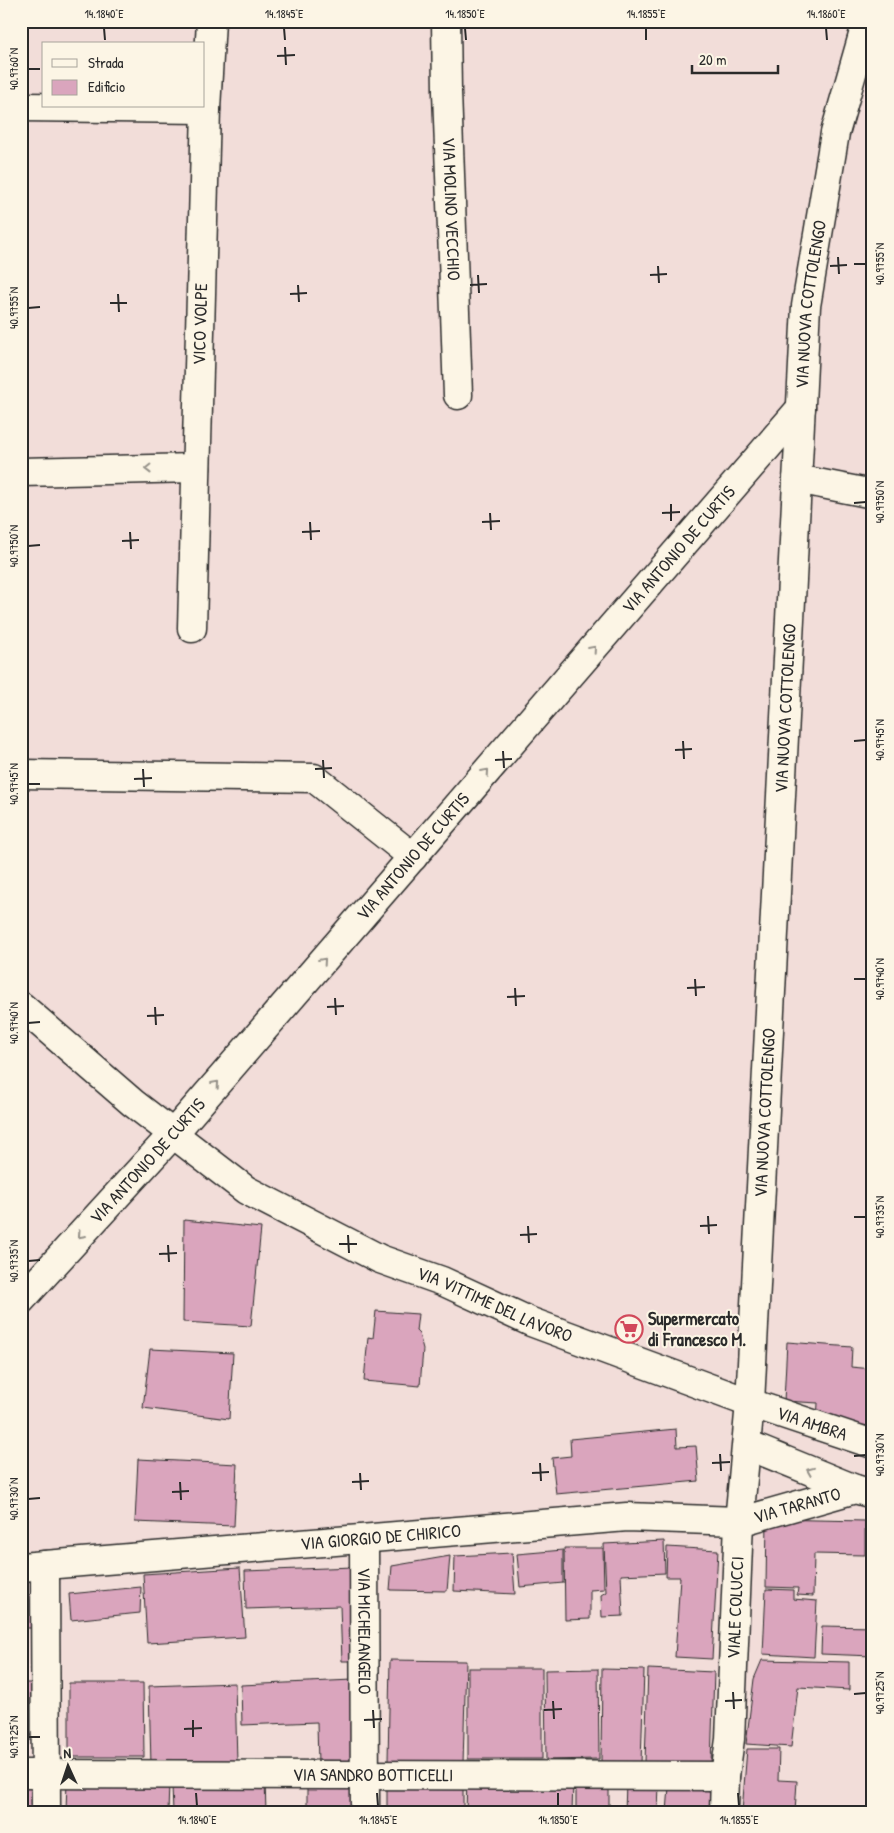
<svg xmlns="http://www.w3.org/2000/svg" width="894" height="1833" font-family="'Patrick Hand',sans-serif">
	<style>
		.building { fill: #daa5bd; stroke: #2b2b2b }
		.lines { fill: none; stroke-linecap: round; stroke-linejoin: round }
		.street-casing { stroke: #2b2b2b; stroke-width: 31 }
		.secondary-casing { stroke: #2b2b2b; stroke-width: 31 }
		.street { stroke: #fcf5e5; stroke-width: 28 }
		.secondary { stroke: #fcf5e5; stroke-width: 28 }
		.oneway { stroke: #949088 }
		.ticks { fill: none; stroke: #2b2b2b; stroke-width: 2 }
		.labels { text-anchor: middle; stroke-width: 4; stroke-linejoin: round; paint-order: stroke }
		.street-label { font-size: 18px; fill: #2b2b2b; stroke: #fcf5e5 }
		.poi-label { font-size: 18px; font-weight: bold; fill: #2b2b2b; stroke: #fcf5e5; text-anchor: start }
		.neatline { fill: none; stroke: #2b2b2b; stroke-width: 2 }
		.ticks-label { font-size: 12px; text-anchor: middle; fill: #2b2b2b }
	</style>
	<rect width="100%" height="100%" fill="#f2ddd9"/>
	<filter id="ink" filterUnits="userSpaceOnUse"><feTurbulence type="fractalNoise" baseFrequency=".02" numOctaves="2"/><feDisplacementMap in="SourceGraphic" scale="10" xChannelSelector="R" yChannelSelector="G"/><feConvolveMatrix kernelMatrix="1 2 1 2 8 2 1 2 1" color-interpolation-filters="sRGB"/></filter>
	<g filter="url(#ink)">
		<!-- building -->
		<g class="building">
			<polygon points="184,1220 261,1228 251,1326 183,1322"/>
			<polygon points="376,1311 418,1314 416,1331 419,1334 423,1349 420,1386 364,1381 368,1337 373,1338"/>
			<polygon points="787,1342 852,1347 851,1367 873,1369 873,1426 817,1422 818,1403 784,1401"/>
			<polygon points="150,1349 233,1353 229,1419 143,1408"/>
			<polygon points="676,1429 677,1447 696,1446 699,1481 556,1494 552,1458 571,1456 570,1439"/>
			<polygon points="138,1459 237,1464 234,1526 135,1522"/>
			<polygon points="767,1519 865,1521 865,1555 814,1554 813,1596 797,1595 798,1588 766,1587"/>
			<polygon points="873,1524 873,1550 870,1550 869,1525"/>
			<polygon points="664,1541 665,1573 621,1575 623,1616 602,1617 601,1595 606,1592 604,1544"/>
			<polygon points="667,1547 718,1550 712,1659 675,1657 680,1577 666,1577"/>
			<polygon points="564,1548 603,1548 604,1589 590,1590 590,1619 565,1620"/>
			<polygon points="563,1550 563,1583 520,1587 517,1554"/>
			<polygon points="512,1553 515,1594 454,1591 455,1556"/>
			<polygon points="450,1556 447,1591 390,1590 392,1566"/>
			<polygon points="354,1567 357,1661 342,1661 340,1606 246,1609 245,1571"/>
			<polygon points="240,1568 245,1637 147,1643 143,1574"/>
			<polygon points="141,1587 140,1613 71,1620 69,1594"/>
			<polygon points="766,1589 793,1590 793,1599 817,1601 814,1657 763,1654"/>
			<polygon points="41,1594 42,1647 31,1648 31,1628 21,1628 21,1595"/>
			<polygon points="822,1626 873,1627 873,1656 821,1654"/>
			<polygon points="390,1660 466,1661 463,1763 388,1761"/>
			<polygon points="762,1660 849,1662 849,1690 798,1687 791,1747 746,1744 754,1679"/>
			<rect x="468" y="1668" width="74" height="91"/>
			<polygon points="598,1669 599,1759 546,1760 545,1670"/>
			<polygon points="602,1669 644,1670 641,1763 601,1762"/>
			<polygon points="648,1669 714,1672 711,1764 645,1762"/>
			<polygon points="353,1680 357,1763 318,1765 317,1722 242,1725 241,1685"/>
			<polygon points="21,1683 38,1683 37,1736 21,1736"/>
			<polygon points="69,1683 143,1683 144,1757 69,1757"/>
			<polygon points="235,1683 237,1763 151,1765 149,1686"/>
			<polygon points="747,1749 779,1749 778,1780 797,1781 795,1812 742,1812"/>
			<rect x="387" y="1778" width="76" height="34"/>
			<rect x="21" y="1780" width="20" height="32"/>
			<polygon points="467,1780 573,1781 572,1812 466,1812"/>
			<polygon points="67,1781 169,1783 168,1812 66,1812"/>
			<rect x="576" y="1781" width="33" height="31"/>
			<polygon points="265,1782 266,1812 173,1812 172,1785"/>
			<polygon points="626,1783 659,1784 658,1812 625,1812"/>
			<polygon points="307,1787 355,1787 354,1812 307,1812"/>
			<polygon points="669,1787 712,1791 710,1812 667,1812"/>
		</g>
		<g class="lines">
			<!-- street casing -->
			<g class="street-casing">
				<g id="street">
					<path id="s1" d="M 446,21 L 447,92 L 458,395"/>
					<polyline points="21,107 206,109"/>
					<polyline points="21,472 196,468"/>
					<polyline points="797,479 873,494"/>
					<path id="s2" d="M 192,628 L 206,109 L 211,21"/>
					<polyline points="21,774 314,778 413,857"/>
					<path id="s3" d="M 21,1006 L 133,1103 L 246,1190 L 380,1259 L 442,1281 L 531,1322 L 750,1403 L 873,1444"/>
					<path id="s4" d="M 21,1300 L 173,1134 L 801,408"/>
					<polyline points="747,1445 855,1489"/>
					<path id="s5" d="M 739,1522 L 750,1403 L 806,306 L 835,133 L 867,21"/>
					<path id="s6" d="M 364,1540 L 365,1812"/>
					<polyline points="45,1565 46,1812"/>
					<path id="s7" d="M 21,1774 L 725,1776"/>
				</g>
			</g>
			<!-- secondary casing -->
			<g class="secondary-casing">
				<g id="secondary">
					<path id="s8" d="M 21,1567 L 627,1517 L 738,1521 L 739,1522 L 855,1489 L 873,1494"/>
					<path id="s9" d="M 724,1812 L 725,1776 L 730,1739 L 739,1522"/>
				</g>
			</g>
			<!-- street -->
			<use href="#street" class="street"/>
			<!-- secondary -->
			<use href="#secondary" class="secondary"/>
		</g>
		<!-- one-way arrows -->
		<defs><path id="oneway-chevron" d="M-2-3.5L2.5 0L-2 3.5" fill="none" stroke-width="1.6" stroke-linecap="round" stroke-linejoin="round" transform="scale(1.25)"/></defs>
		<g class="oneway">
			<use href="#oneway-chevron" transform="translate(148 469) rotate(179)"/>
			<use href="#oneway-chevron" transform="translate(593 649) rotate(-49)"/>
			<use href="#oneway-chevron" transform="translate(486 772) rotate(-49)"/>
			<use href="#oneway-chevron" transform="translate(323 961) rotate(-49)"/>
			<use href="#oneway-chevron" transform="translate(216 1084) rotate(-49)"/>
			<use href="#oneway-chevron" transform="translate(81 1235) rotate(132)"/>
			<use href="#oneway-chevron" transform="translate(810 1471) rotate(-158)"/>
		</g>
	</g>
	<!-- ticks -->
	<path class="ticks" d="M 104,28 L 105,40M 284,28 L 285,40M 465,28 L 466,40M 646,28 L 646,40M 826,28 L 827,40M 285,47 L 286,65M 277,56 L 295,55M 28,69 L 40,69M 838,257 L 839,274M 854,264 L 866,264M 658,266 L 659,283M 830,266 L 847,265M 478,275 L 479,293M 650,275 L 667,274M 298,285 L 299,302M 470,285 L 487,284M 118,294 L 119,312M 290,294 L 307,293M 110,303 L 127,303M 28,308 L 40,307M 854,503 L 866,502M 671,504 L 671,521M 490,513 L 491,530M 662,513 L 680,512M 310,522 L 311,540M 482,522 L 500,521M 130,532 L 131,549M 302,532 L 320,531M 122,541 L 139,540M 28,546 L 40,545M 683,741 L 684,759M 854,741 L 866,740M 675,750 L 692,749M 503,751 L 504,768M 323,760 L 324,778M 495,760 L 512,759M 143,769 L 144,787M 315,769 L 332,768M 134,779 L 152,778M 28,784 L 40,784M 695,979 L 696,996M 854,979 L 866,979M 515,988 L 516,1006M 687,988 L 705,987M 507,997 L 525,996M 335,998 L 336,1015M 155,1007 L 156,1025M 327,1007 L 344,1006M 147,1016 L 164,1015M 28,1023 L 40,1022M 708,1216 L 709,1234M 854,1217 L 866,1217M 528,1226 L 529,1243M 700,1226 L 717,1225M 348,1235 L 349,1253M 520,1235 L 537,1234M 339,1244 L 357,1244M 168,1245 L 169,1262M 159,1254 L 177,1253M 28,1261 L 40,1260M 720,1454 L 721,1471M 854,1456 L 866,1455M 540,1463 L 541,1481M 712,1463 L 730,1462M 360,1473 L 361,1490M 532,1473 L 549,1472M 180,1482 L 181,1500M 352,1482 L 369,1481M 172,1492 L 189,1491M 28,1499 L 40,1498M 733,1692 L 734,1709M 854,1694 L 866,1693M 553,1701 L 554,1719M 725,1701 L 742,1700M 373,1710 L 374,1728M 544,1710 L 562,1709M 193,1720 L 193,1737M 364,1720 L 382,1719M 184,1729 L 202,1728M 28,1737 L 40,1737M 196,1793 L 197,1806M 377,1793 L 378,1806M 558,1793 L 558,1806M 738,1793 L 739,1806"/>
	<!-- icons -->
	<defs>
		<g id="supermarket-ring" transform="scale(1.4375)"><circle r="9.5" fill="#fcf5e5" stroke="#d1495b" stroke-width="1.5"/><path d="M-6-5.5h2.5l.6 2H6L4.5 2H-2.5L-4.4-4H-6ZM-1.5 3.2a1.3 1.3 0 1 0 .1 0ZM3 3.2a1.3 1.3 0 1 0 .1 0Z" fill="#d1495b"/></g>
	</defs>
	<g fill-rule="evenodd">
		<use href="#supermarket-ring" x="629" y="1329"/>
	</g>
	<g class="labels">
		<!-- street labels -->
		<g class="street-label">
			<text dy="6" stroke="none"><textPath href="#s1" startOffset="188">VIA MOLINO VECCHIO</textPath></text>
			<text dy="6" stroke="none"><textPath href="#s5" startOffset="1220">VIA NUOVA COTTOLENGO</textPath></text>
			<text dy="6" stroke="none"><textPath href="#s2" startOffset="304">VICO VOLPE</textPath></text>
			<text dy="6" stroke="none"><textPath href="#s4" startOffset="998">VIA ANTONIO DE CURTIS</textPath></text>
			<text dy="6" stroke="none"><textPath href="#s5" startOffset="815">VIA NUOVA COTTOLENGO</textPath></text>
			<text dy="6" stroke="none"><textPath href="#s4" startOffset="592">VIA ANTONIO DE CURTIS</textPath></text>
			<text dy="6" stroke="none"><textPath href="#s5" startOffset="410">VIA NUOVA COTTOLENGO</textPath></text>
			<text dy="6" stroke="none"><textPath href="#s4" startOffset="188">VIA ANTONIO DE CURTIS</textPath></text>
			<text dy="6" stroke="none"><textPath href="#s3" startOffset="565">VIA VITTIME DEL LAVORO</textPath></text>
			<text dy="6" stroke="none"><textPath href="#s3" startOffset="904">VIA AMBRA</textPath></text>
			<text dy="6" stroke="none"><textPath href="#s8" startOffset="781">VIA TARANTO</textPath></text>
			<text dy="6" stroke="none"><textPath href="#s8" startOffset="361">VIA GIORGIO DE CHIRICO</textPath></text>
			<text dy="6" stroke="none"><textPath href="#s9" startOffset="205">VIALE COLUCCI</textPath></text>
			<text dy="6" stroke="none"><textPath href="#s6" startOffset="91">VIA MICHELANGELO</textPath></text>
			<text dy="6" stroke="none"><textPath href="#s7" startOffset="352">VIA SANDRO BOTTICELLI</textPath></text>
		</g>
		<!-- poi labels -->
		<g class="poi-label">
			<text x="648" y="1325">Supermercato<tspan x="648" dy="21">di Francesco M.</tspan></text>
		</g>
	</g>
	<!-- margin -->
	<rect width="894" height="1833" fill="none" stroke="#fcf5e5" stroke-width="55"/>
	<!-- legend -->
	<rect x="42" y="42" width="162" height="65" fill="#fcf5e5" stroke="#a8a49b"/>
	<rect x="52" y="59" width="25" height="8" fill="#fcf5e5" stroke="#a8a49b"/>
	<text x="88" y="68" font-size="15" fill="#2b2b2b">Strada</text>
	<rect x="52" y="80" width="25" height="15" fill="#daa5bd" stroke="#a8a49b"/>
	<text x="88" y="92" font-size="15" fill="#2b2b2b">Edificio</text>
	<!-- north arrow -->
	<g transform="translate(68 1766) rotate(357)" stroke="#fcf5e5" stroke-width="4" paint-order="stroke">
	<path d="M0-4L9 19L0 12L-9 19Z" fill="#2b2b2b"/>
	<text y="-8" font-size="14" font-weight="bold" text-anchor="middle" fill="#2b2b2b">N</text>
	</g>
	<!-- scale -->
	<path d="M692 65v8h86v-8" fill="none" stroke="#2b2b2b" stroke-width="2.5"/>
	<text x="699" y="65" font-size="15" fill="#2b2b2b" stroke="#fcf5e5" stroke-width="4" paint-order="stroke">20 m</text>
	<rect x="28" y="28" width="838" height="1778" class="neatline"/>
	<g class="ticks-label">
		<text x="104" y="18">14.1840°E</text>
		<text x="284" y="18">14.1845°E</text>
		<text x="465" y="18">14.1850°E</text>
		<text x="646" y="18">14.1855°E</text>
		<text x="826" y="18">14.1860°E</text>
		<text transform="translate(14 69) rotate(-90)" y="4">40.9760°N</text>
		<text transform="translate(880 264) rotate(-90)" y="4">40.9755°N</text>
		<text transform="translate(14 308) rotate(-90)" y="4">40.9755°N</text>
		<text transform="translate(880 502) rotate(-90)" y="4">40.9750°N</text>
		<text transform="translate(14 546) rotate(-90)" y="4">40.9750°N</text>
		<text transform="translate(880 740) rotate(-90)" y="4">40.9745°N</text>
		<text transform="translate(14 784) rotate(-90)" y="4">40.9745°N</text>
		<text transform="translate(880 979) rotate(-90)" y="4">40.9740°N</text>
		<text transform="translate(14 1023) rotate(-90)" y="4">40.9740°N</text>
		<text transform="translate(880 1217) rotate(-90)" y="4">40.9735°N</text>
		<text transform="translate(14 1261) rotate(-90)" y="4">40.9735°N</text>
		<text transform="translate(880 1455) rotate(-90)" y="4">40.9730°N</text>
		<text transform="translate(14 1499) rotate(-90)" y="4">40.9730°N</text>
		<text transform="translate(880 1693) rotate(-90)" y="4">40.9725°N</text>
		<text transform="translate(14 1737) rotate(-90)" y="4">40.9725°N</text>
		<text x="197" y="1824">14.1840°E</text>
		<text x="378" y="1824">14.1845°E</text>
		<text x="558" y="1824">14.1850°E</text>
		<text x="739" y="1824">14.1855°E</text>
	</g>
</svg>
